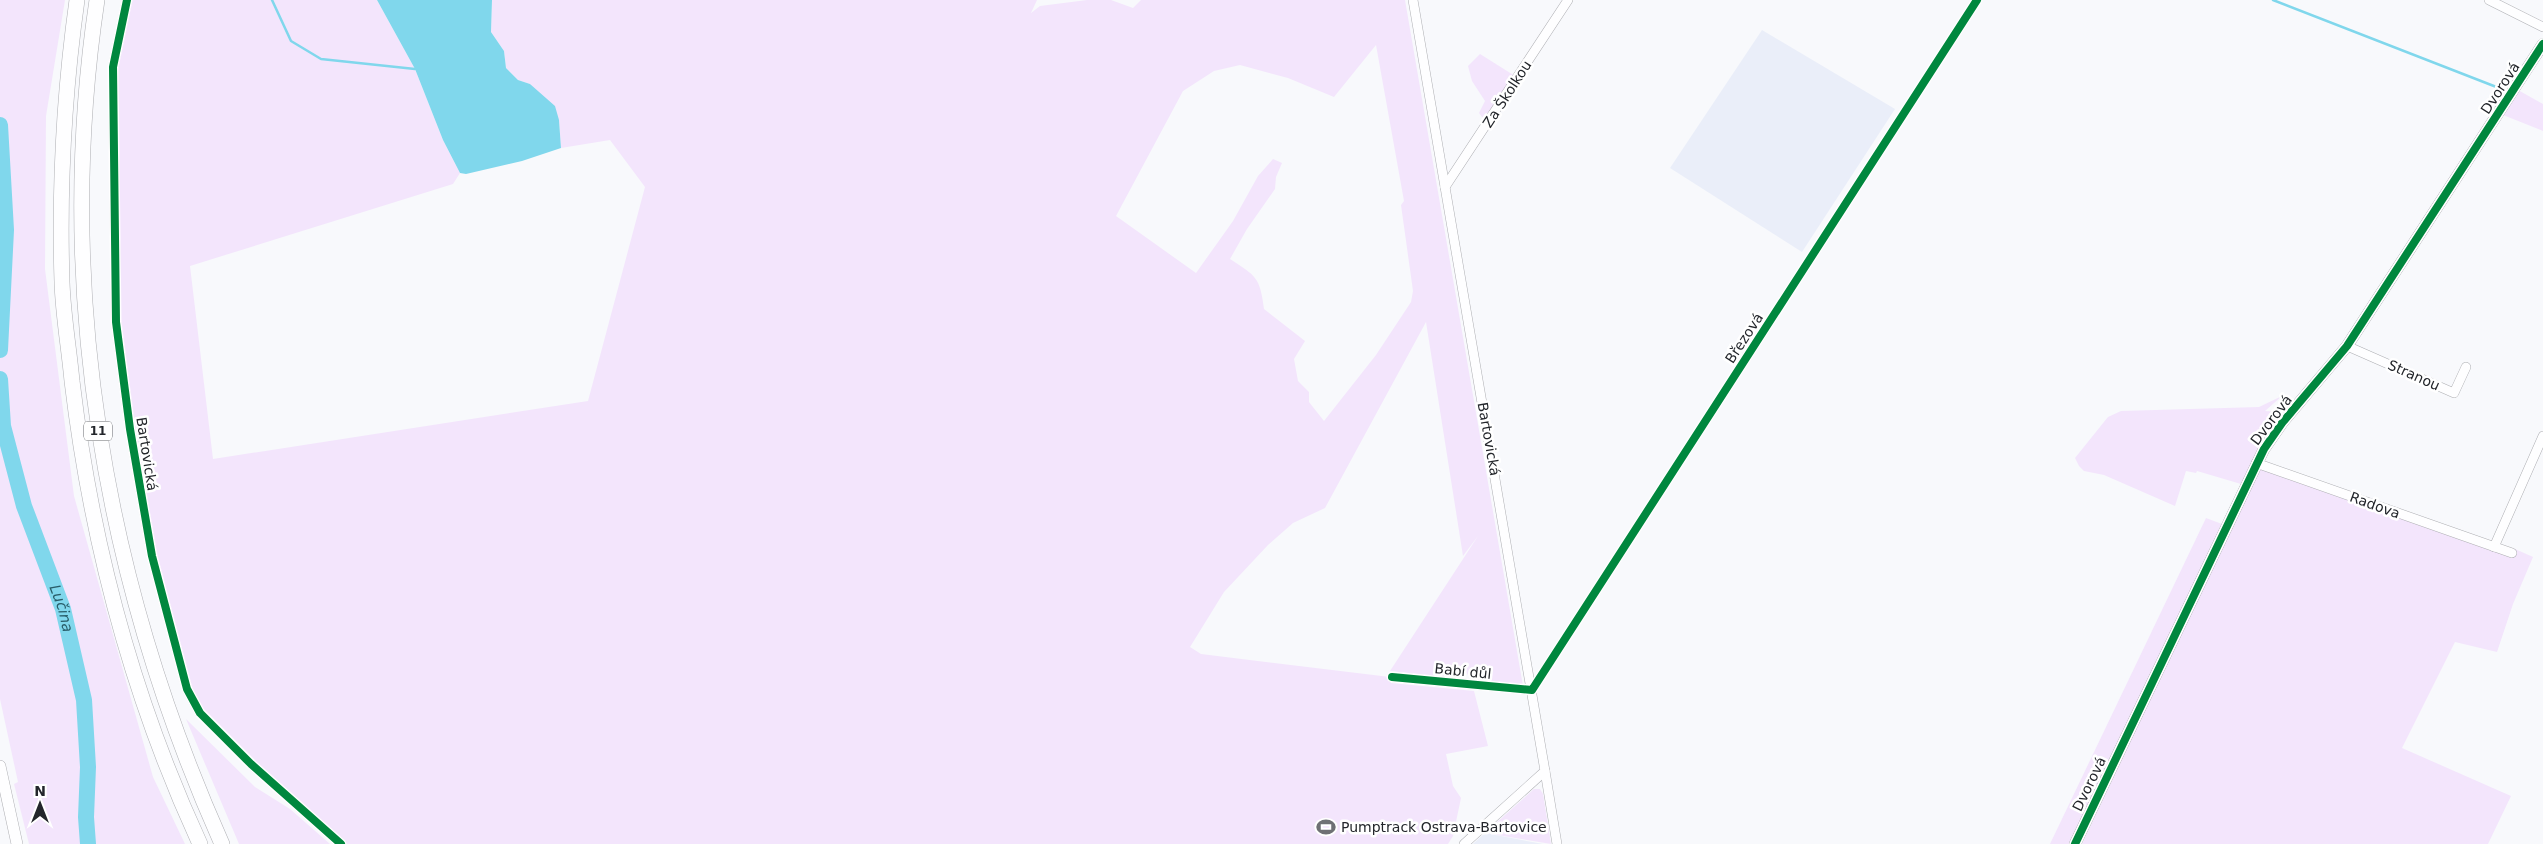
<svg xmlns="http://www.w3.org/2000/svg" width="2543" height="844" font-family="'DejaVu Sans',sans-serif">
	<style>
		.built { fill: #eaeef9 }
		.green { fill: #f3e5fc; fill-rule: evenodd }
		.water { fill: #80d7ec }
		.lines { fill: none; stroke-linecap: round; stroke-linejoin: round }
		.stream { stroke: #80d7ec; stroke-width: 2.5 }
		.river { stroke: #80d7ec; stroke-width: 16 }
		.minor-casing { stroke: #aeafb3; stroke-width: 10 }
		.tertiary-casing { stroke: #aeafb3; stroke-width: 12 }
		.trunk-casing { stroke: #aeafb3; stroke-width: 16 }
		.minor { stroke: #fefeff; stroke-width: 9 }
		.tertiary { stroke: #fefeff; stroke-width: 11 }
		.trunk { stroke: #fefeff; stroke-width: 15 }
		.cycleway-casing { stroke: #fff; stroke-width: 11 }
		.cycleway { stroke: #00873e; stroke-width: 8 }
		.labels { text-anchor: middle; stroke-width: 5; stroke-linejoin: round; paint-order: stroke }
		.shield { fill: #fff; stroke: #65676b; stroke-width: 1 }
		.shield-label { font-size: 12px; font-weight: bold; fill: #23262b }
		.street-label { font-size: 14px; fill: #23262b; stroke: #fff }
		.poi-label { font-size: 14px; fill: #23262b; stroke: #fff; text-anchor: start }
		.water-label { font-size: 15px; font-style: italic; fill: #295d69; stroke: #fff }
	</style>
	<rect width="100%" height="100%" fill="#f8f9fc"/>
	<!-- built -->
	<g class="built">
		<polygon points="1762,30 1895,109 1802,252 1670,168"/>
		<polygon points="1485,833 1543,844 1473,844"/>
	</g>
	<!-- green -->
	<g class="green">
		<polygon points="0,0 65,0 46,116 45,269 74,496 153,777 185,844 29,844 14,784 18,782 0,699"/>
		<path d="M 127,0 L 377,0 L 415,69 L 443,140 L 460,173 L 453,184 L 190,266 L 213,459 L 588,401 L 645,187 L 610,140 L 561,148 L 559,120 L 530,84 L 518,80 L 506,68 L 504,51 L 491,32 L 492,0 L 1037,0 L 1031,13 L 1040,6 L 1087,0 L 1111,0 L 1133,8 L 1141,0 L 1405,0 L 1523,686 L 1472,681 L 1464,669 L 1453,669 L 1444,677 L 1390,671 L 1478,536 L 1463,556 L 1426,322 L 1325,508 L 1293,523 L 1268,545 L 1224,592 L 1190,647 L 1201,654 L 1390,677 L 1391,683 L 1474,691 L 1488,746 L 1446,754 L 1453,786 L 1461,798 L 1453,836 L 1448,844 L 343,844 L 200,713 L 187,689 L 152,556 L 116,322 L 113,67 ZM 1376,45 L 1404,201 L 1401,205 L 1413,291 L 1411,302 L 1376,355 L 1324,421 L 1309,402 L 1309,392 L 1298,381 L 1294,359 L 1305,341 L 1264,309 C 1260,277 1256,276 1230,259 L 1247,229 L 1275,189 L 1276,177 L 1282,163 L 1273,159 L 1258,176 L 1233,221 L 1196,273 L 1116,216 L 1183,91 L 1214,71 L 1240,65 L 1288,78 L 1334,97 Z"/>
		<polygon points="1480,54 1515,76 1485,121 1479,113 1485,101 1472,81 1468,66"/>
		<polygon points="2518,90 2543,104 2543,131 2503,115"/>
		<polygon points="2282,396 2265,411 2285,412 2241,484 2197,471 2196,473 2186,471 2175,506 2104,475 2084,471 2079,466 2075,458 2108,417 2121,411 2259,407"/>
		<polygon points="2259,468 2512,557 2515,549 2533,557 2513,604 2497,652 2455,642 2402,748 2511,796 2488,844 2082,844"/>
		<polygon points="2206,518 2222,524 2070,844 2050,844"/>
		<polygon points="186,719 255,787 290,809 330,844 239,844"/>
		<polygon points="1534,789 1540,789 1543,794 1551,844 1485,833"/>
	</g>
	<!-- water -->
	<polygon class="water" points="377,0 492,0 491,32 504,51 506,68 518,80 530,84 555,106 559,120 561,148 522,161 466,174 460,173 443,140 415,69"/>
	<g class="lines">
		<!-- stream -->
		<g class="stream">
			<polyline points="272,0 291,41 321,59 415,69"/>
			<polyline points="2273,0 2499,88"/>
		</g>
		<!-- river -->
		<g class="river">
			<polyline points="0,125 6,230 0,350"/>
			<path id="s1" d="M 0,379 L 3,426 L 24,506 L 63,609 L 84,700 L 88,767 L 86,817 L 88,844"/>
		</g>
		<!-- minor casing -->
		<g class="minor-casing">
			<g id="minor">
				<polyline points="127,0 113,67 116,322 130,429 152,556 187,689 200,713 251,764 341,844"/>
				<polyline points="1413,0 1545,771 1464,844"/>
				<polyline points="2489,0 2543,27"/>
				<polyline points="1445,187 1568,0"/>
				<polyline points="2347,346 2454,393 2466,367"/>
				<polyline points="2256,463 2512,553"/>
				<polyline points="2494,547 2543,436"/>
				<polyline points="1392,677 1532,690 1977,0"/>
				<polyline points="1545,771 1557,844"/>
			</g>
		</g>
		<!-- tertiary casing -->
		<g class="tertiary-casing">
			<g id="tertiary">
				<polyline points="0,766 17,844"/>
				<polyline points="2075,844 2264,449 2282,423 2347,346 2543,44"/>
			</g>
		</g>
		<!-- trunk casing -->
		<g class="trunk-casing">
			<g id="trunk">
				<path d="M 77,0 C 64,93 59,187 62,282 C 63,315 69,348 72,381 C 91,540 133,699 200,844"/>
				<path d="M 97,0 C 54,287 104,580 222,844"/>
			</g>
		</g>
		<!-- minor -->
		<use href="#minor" class="minor"/>
		<!-- tertiary -->
		<use href="#tertiary" class="tertiary"/>
		<!-- trunk -->
		<use href="#trunk" class="trunk"/>
		<!-- cycleway casing -->
		<g class="cycleway-casing">
			<g id="cycleway">
				<polyline points="127,0 113,67 116,322 130,429 152,556 187,689 200,713 251,764 341,844"/>
				<polyline points="1392,677 1532,690 1977,0"/>
				<polyline points="2075,844 2264,449 2282,423 2347,346 2543,44"/>
			</g>
		</g>
		<!-- cycleway -->
		<use href="#cycleway" class="cycleway"/>
	</g>
	<!-- icons -->
	<defs>
		<g id="stadium-bare" transform="scale(1.5)"><path d="M0-5a6.5 5 0 1 0 0 10a6.5 5 0 1 0 0-10ZM-3.5-1.8h7v3.6h-7Z" fill="#6e7074" stroke="#fff" stroke-width="2.5" paint-order="stroke"/></g>
	</defs>
	<g fill-rule="evenodd">
		<use href="#stadium-bare" x="1326" y="827"/>
	</g>
	<g class="labels">
		<!-- shield labels -->
		<rect class="shield" x="84" y="421.5" width="28" height="19" rx="4"/>
		<g class="shield-label">
			<text x="98" y="435">11</text>
		</g>
		<!-- street labels -->
		<g class="street-label">
			<text transform="translate(2500 88) rotate(-57)" y="5">Dvorová</text>
			<text transform="translate(1507 94) rotate(-57)" y="5">Za Školkou</text>
			<text transform="translate(1744 338) rotate(-57)" y="5">Březová</text>
			<text transform="translate(2414 375) rotate(24)" y="5">Stranou</text>
			<text transform="translate(2271 420) rotate(-53)" y="5">Dvorová</text>
			<text transform="translate(1489 439) rotate(80)" y="5">Bartovická</text>
			<text transform="translate(147 454) rotate(81)" y="5">Bartovická</text>
			<text transform="translate(2375 505) rotate(20)" y="5">Radova</text>
			<text transform="translate(1463 671) rotate(6)" y="5">Babí důl</text>
			<text transform="translate(2089 784) rotate(-64)" y="5">Dvorová</text>
		</g>
		<!-- poi labels -->
		<g class="poi-label">
			<text x="1341" y="832">Pumptrack Ostrava-Bartovice</text>
		</g>
		<!-- water labels -->
		<g class="water-label">
			<text dy="5" stroke="none"><textPath href="#s1" startOffset="239">Lučina</textPath></text>
		</g>
	</g>
	<!-- north arrow -->
	<g transform="translate(40 804)" stroke="#ffffff" stroke-width="4" paint-order="stroke">
	<path d="M0-4L9 19L0 12L-9 19Z" fill="#23262b"/>
	<text y="-8" font-size="14" font-weight="bold" text-anchor="middle" fill="#23262b">N</text>
	</g>
</svg>
